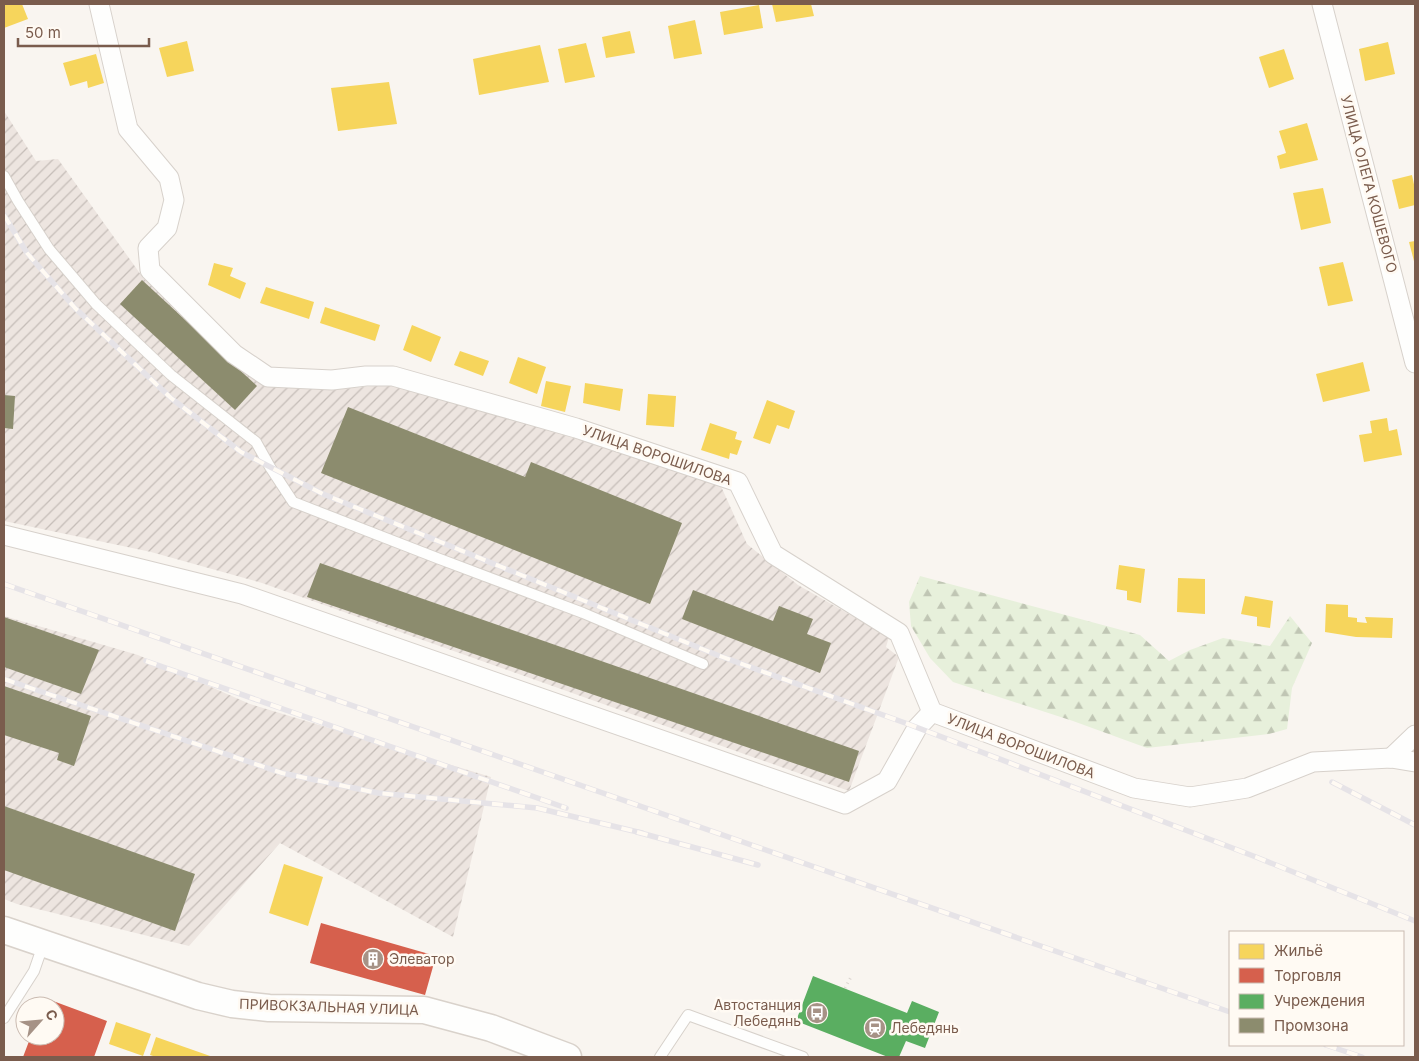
<svg xmlns="http://www.w3.org/2000/svg" width="1419" height="1061" font-family="Inter,sans-serif">
	<style>
		.industrial { fill: url(#industrial-furrows) }
		.forest { fill: url(#forest-firs) }
		.homes { fill: #f6d55c }
		.shops { fill: #d6604d }
		.public { fill: #5aae61 }
		.industry { fill: #8c8c6e }
		.lines { fill: none; stroke-linecap: round; stroke-linejoin: round }
		.service-casing { stroke: #d7d1cb; stroke-width: 12 }
		.minor-casing { stroke: #d7d1cb; stroke-width: 21 }
		.secondary-casing { stroke: #d9d2cb; stroke-width: 29 }
		.path { stroke: #dcd5d0; stroke-width: 3; stroke-dasharray: 1 4; stroke-linecap: butt }
		.service { stroke: #fefefd; stroke-width: 10 }
		.minor { stroke: #fefefd; stroke-width: 19 }
		.secondary { stroke: #fefefd; stroke-width: 26 }
		.rail-casing { stroke: #e6e3e7; stroke-width: 5.5 }
		.rail { stroke: #fffaf3; stroke-width: 4; stroke-dasharray: 11; stroke-linecap: butt }
		.labels { text-anchor: middle; stroke-width: 5; stroke-linejoin: round; paint-order: stroke }
		.street-label { font-size: 14px; fill: #7a5c4d; stroke: #fffaf3 }
		.poi-label { font-size: 14px; fill: #7a5c4d; stroke: #fffaf3; text-anchor: start }
	</style>
	<defs>
		<pattern id="industrial-furrows" width="10" height="10" patternUnits="userSpaceOnUse" patternTransform="scale(1.25)"><rect width="10" height="10" fill="#ede5e0"/><path d="M-1 1l2-2M0 10L10 0M9 11l2-2" fill="none" stroke="#c5bdb8"/></pattern>
		<pattern id="forest-firs" width="22" height="20" patternUnits="userSpaceOnUse" patternTransform="scale(1.25)"><rect width="22" height="20" fill="#e7f0db"/><path d="M5 1l3.5 6h-7zM16 11l3.5 6h-7z" fill="#c0c6b4"/></pattern>
	</defs>
	<rect width="100%" height="100%" fill="#f9f5f0"/>
	<!-- industrial -->
	<g class="industrial">
		<polygon points="4,111 36,161 58,159 144,279 257,381 328,390 401,384 720,484 747,544 798,585 889,637 886,647 899,657 849,791 262,583 151,552 4,521"/>
		<polygon points="4,616 138,655 250,704 491,777 453,937 280,843 189,946 17,904 4,899"/>
	</g>
	<!-- forest -->
	<polygon class="forest" points="920,576 1140,635 1169,661 1190,650 1223,638 1270,646 1290,616 1312,643 1292,688 1287,729 1269,734 1147,748 1073,721 953,682 930,658 911,626 909,602"/>
	<!-- homes -->
	<g class="homes">
		<polygon points="4,4 22,4 28,19 4,28"/>
		<polygon points="772,4 811,4 814,16 776,22"/>
		<polygon points="759,5 763,28 724,35 720,12"/>
		<polygon points="695,20 702,54 674,59 668,26"/>
		<polygon points="630,31 635,53 606,58 602,37"/>
		<polygon points="187,41 194,71 167,77 159,48"/>
		<polygon points="1388,42 1395,74 1365,81 1359,49"/>
		<polygon points="586,43 595,77 565,83 558,49"/>
		<polygon points="540,45 549,82 479,95 473,59"/>
		<polygon points="1284,49 1294,79 1269,88 1259,57"/>
		<polygon points="96,54 104,83 88,88 87,81 70,86 63,63"/>
		<polygon points="389,82 397,124 338,131 331,88"/>
		<polygon points="1307,123 1318,160 1280,169 1277,156 1286,153 1279,131"/>
		<polygon points="1412,175 1415,189 1415,205 1399,209 1392,180"/>
		<polygon points="1323,188 1331,223 1301,230 1293,193"/>
		<polygon points="1415,241 1415,265 1409,242"/>
		<polygon points="1343,262 1353,301 1328,306 1319,267"/>
		<polygon points="214,263 233,268 230,276 246,283 240,299 208,285"/>
		<polygon points="266,287 314,302 309,319 260,303"/>
		<polygon points="325,307 380,325 375,341 320,323"/>
		<polygon points="412,325 441,337 431,362 403,350"/>
		<polygon points="460,351 489,361 483,376 454,365"/>
		<polygon points="518,357 546,367 537,394 509,383"/>
		<polygon points="1363,362 1370,391 1323,402 1316,374"/>
		<polygon points="546,381 571,386 565,412 541,406"/>
		<polygon points="585,383 623,389 620,411 583,403"/>
		<polygon points="648,394 676,396 674,427 646,425"/>
		<polygon points="767,400 795,411 789,429 777,425 770,444 753,438"/>
		<polygon points="1387,418 1389,431 1397,429 1402,455 1364,462 1359,435 1372,433 1370,421"/>
		<polygon points="710,423 737,432 735,439 742,441 737,455 730,453 729,459 701,450"/>
		<polygon points="1119,565 1145,569 1141,603 1127,600 1127,591 1116,589"/>
		<polygon points="1178,578 1205,579 1205,614 1177,612"/>
		<polygon points="1245,596 1273,601 1270,628 1257,626 1257,617 1241,614"/>
		<polygon points="1326,604 1348,605 1348,617 1357,618 1357,622 1367,623 1365,617 1393,618 1392,638 1356,637 1325,632"/>
		<polygon points="284,864 323,877 308,926 269,913"/>
		<polygon points="116,1022 151,1034 143,1056 109,1044"/>
		<polygon points="156,1037 213,1057 156,1057 150,1055"/>
	</g>
	<!-- shops -->
	<g class="shops">
		<polygon points="321,923 436,956 425,995 310,963"/>
		<polygon points="45,998 107,1021 94,1057 23,1057 31,1036 55,1036 55,1006 42,1006"/>
	</g>
	<!-- public -->
	<polygon class="public" points="813,976 907,1013 912,1001 939,1012 925,1048 906,1041 899,1057 888,1057 796,1021"/>
	<!-- industry -->
	<g class="industry">
		<polygon points="142,280 257,386 235,410 120,304"/>
		<polygon points="4,395 15,396 13,429 4,428"/>
		<polygon points="348,407 525,477 531,462 682,523 650,604 321,473"/>
		<polygon points="320,563 859,751 849,782 307,597"/>
		<polygon points="693,590 773,621 779,606 813,619 807,634 831,643 820,673 682,619"/>
		<polygon points="4,617 99,650 81,694 4,667"/>
		<polygon points="4,686 91,716 74,766 57,760 59,753 4,735"/>
		<polygon points="4,806 195,874 175,931 4,870"/>
	</g>
	<g class="lines">
		<!-- service casing -->
		<g class="service-casing">
			<g id="service">
				<polyline points="4,176 18,201 49,249 96,304 171,375 256,442 270,467 293,502 437,558 583,613 703,664"/>
				<polyline points="4,1018 34,971 43,945"/>
				<polyline points="660,1057 688,1015 803,1057"/>
			</g>
		</g>
		<!-- minor casing -->
		<g class="minor-casing">
			<g id="minor">
				<polyline points="99,4 128,129 169,178 174,200 167,228 148,248 150,270 234,354 268,377 332,380 366,376 393,376 576,428 738,482 773,554 899,633 932,712 1134,788 1190,797 1247,788 1313,762 1391,758 1415,762"/>
				<polyline points="1322,4 1415,363"/>
				<polyline points="4,535 242,594 845,804 887,781 917,728 932,712"/>
				<polyline points="1391,758 1415,735"/>
			</g>
		</g>
		<!-- secondary casing -->
		<g class="secondary-casing">
			<polyline id="secondary" points="4,930 198,996 232,1004 269,1008 424,1010 491,1028 568,1057"/>
		</g>
		<!-- path -->
		<polyline class="path" points="845,988 851,977"/>
		<!-- service -->
		<use href="#service" class="service"/>
		<!-- minor -->
		<use href="#minor" class="minor"/>
		<!-- secondary -->
		<use href="#secondary" class="secondary"/>
		<!-- rail casing -->
		<g class="rail-casing">
			<g id="rail">
				<polyline points="4,215 27,253 75,308 171,398 241,452 323,494 717,655 908,724 1256,857 1415,921"/>
				<polyline points="4,584 1230,1012"/>
				<polyline points="146,661 566,808"/>
				<polyline points="4,679 282,773 378,793 537,808 642,833"/>
				<polyline points="1332,782 1415,825"/>
				<polyline points="637,832 758,865"/>
				<polyline points="1326,1045 1362,1057"/>
			</g>
		</g>
		<!-- rail -->
		<use href="#rail" class="rail"/>
	</g>
	<!-- icons -->
	<defs>
		<g id="building-disc" transform="scale(1.125)"><circle r="9.5" fill="#a69286" stroke="#fffaf3"/><path d="M-4-6H4V6H1V3H-1V6H-4ZM-2.5-4.3h1.7v1.8h-1.7ZM.8-4.3h1.7v1.8H.8ZM-2.5-1h1.7V.8h-1.7ZM.8-1h1.7V.8H.8Z" fill="#fff"/></g>
		<g id="bus-disc" transform="scale(1.125)"><circle r="9.5" fill="#a69286" stroke="#fffaf3"/><path d="M-5-6H5V4H4V6H2V4H-2V6H-4V4H-5ZM-3.5-4V0h7V-4ZM-3.5 1.2v1.5H-2V1.2ZM2 1.2v1.5H3.5V1.2Z" fill="#fff"/></g>
		<g id="station-disc" transform="scale(1.125)"><circle r="9.5" fill="#a69286" stroke="#fffaf3"/><path d="M-3-6H3Q5-6 5-4V2Q5 4 3 4L4.5 6H3L1.5 4h-3L-3 6H-4.5L-3 4Q-5 4-5 2V-4Q-5-6-3-6ZM-3.5-4v3h7v-3ZM-3.5 1v1.5H-2V1ZM2 1v1.5H3.5V1Z" fill="#fff"/></g>
	</defs>
	<g fill-rule="evenodd">
		<use href="#building-disc" x="373" y="959"/>
		<use href="#bus-disc" x="817" y="1013"/>
		<use href="#station-disc" x="875" y="1028"/>
	</g>
	<g class="labels">
		<!-- street labels -->
		<g class="street-label">
			<text transform="translate(1369 184) rotate(75)" y="5">УЛИЦА ОЛЕГА КОШЕВОГО</text>
			<text transform="translate(657 455) rotate(19)" y="5">УЛИЦА ВОРОШИЛОВА</text>
			<text transform="translate(1021 746) rotate(21)" y="5">УЛИЦА ВОРОШИЛОВА</text>
			<text transform="translate(329 1007) rotate(2)" y="5">ПРИВОКЗАЛЬНАЯ УЛИЦА</text>
		</g>
		<!-- poi labels -->
		<g class="poi-label">
			<text x="389" y="964">Элеватор</text>
			<text x="801" y="1010" text-anchor="end">Автостанция<tspan x="801" dy="16">Лебедянь</tspan></text>
			<text x="891" y="1033">Лебедянь</text>
		</g>
	</g>
	<!-- border -->
	<rect width="1419" height="1061" fill="none" stroke="#7a5c4d" stroke-width="10"/>
	<!-- legend -->
	<rect x="1229" y="931" width="175" height="115" fill="#fffaf3" stroke="#cabbb1"/>
	<rect x="1239" y="944" width="25" height="15" fill="#f6d55c" stroke="#cabbb1"/>
	<text x="1274" y="956" font-size="15" fill="#7a5c4d">Жильё</text>
	<rect x="1239" y="968" width="25" height="15" fill="#d6604d" stroke="#cabbb1"/>
	<text x="1274" y="981" font-size="15" fill="#7a5c4d">Торговля</text>
	<rect x="1239" y="994" width="25" height="15" fill="#5aae61" stroke="#cabbb1"/>
	<text x="1274" y="1006" font-size="15" fill="#7a5c4d">Учреждения</text>
	<rect x="1239" y="1018" width="25" height="15" fill="#8c8c6e" stroke="#cabbb1"/>
	<text x="1274" y="1031" font-size="15" fill="#7a5c4d">Промзона</text>
	<!-- north arrow -->
	<g transform="translate(40 1021) rotate(63)"><circle r="24" fill="#fffaf3" stroke="#cabbb1"/>
	<path d="M0-4L9 19L0 12L-9 19Z" fill="#a69286"/>
	<text y="-8" font-size="14" font-weight="bold" text-anchor="middle" fill="#7a5c4d">С</text>
	</g>
	<!-- scale -->
	<path d="M18 38v8h131v-8" fill="none" stroke="#7a5c4d" stroke-width="2.5"/>
	<text x="25" y="38" font-size="15" fill="#7a5c4d" stroke="#fffaf3" stroke-width="4" paint-order="stroke">50 m</text>
</svg>
